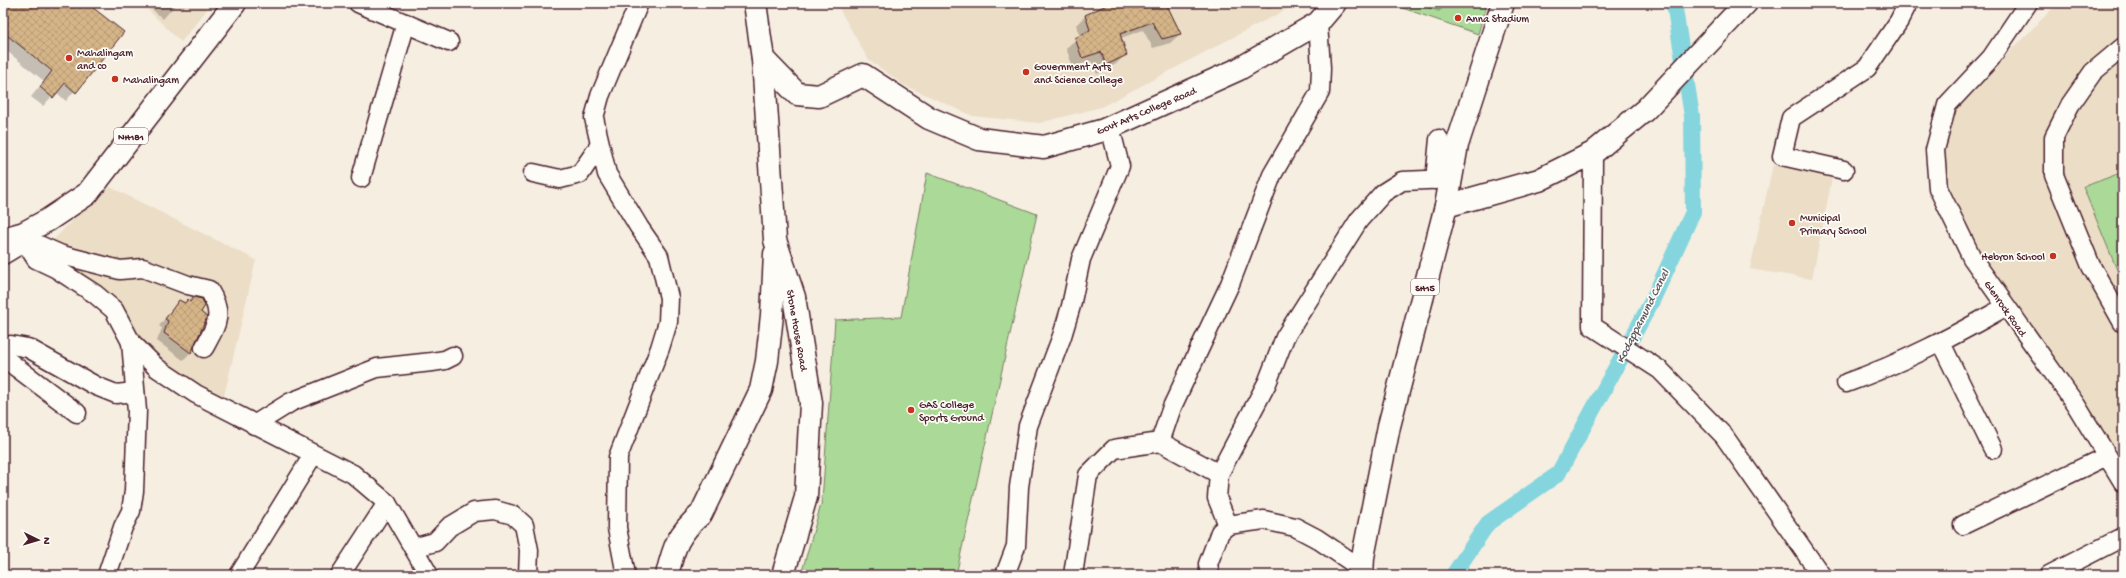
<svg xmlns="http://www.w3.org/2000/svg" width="2126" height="578" font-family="'Gochi Hand',sans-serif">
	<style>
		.built { fill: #ebddc6 }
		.green { fill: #aad998; stroke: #7a7c62 }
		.shadow { fill: #0003 }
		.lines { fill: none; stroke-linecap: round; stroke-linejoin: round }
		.canal { stroke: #84d5dd; stroke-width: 16 }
		.building { fill: url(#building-cross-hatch); stroke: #4a1f2b }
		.minor-casing { stroke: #4a1f2b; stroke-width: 21 }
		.tertiary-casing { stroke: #4a1f2b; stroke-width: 25 }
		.primary-casing { stroke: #4a1f2b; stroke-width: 25 }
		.trunk-casing { stroke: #4a1f2b; stroke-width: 25 }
		.minor { stroke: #fdfcf7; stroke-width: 18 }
		.tertiary { stroke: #fdfcf7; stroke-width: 22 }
		.primary { stroke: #fdfcf7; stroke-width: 22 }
		.trunk { stroke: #fdfcf7; stroke-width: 22 }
		.poi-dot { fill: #c8321e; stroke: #fdfcf7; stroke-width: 1.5 }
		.labels { text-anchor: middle; stroke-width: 3.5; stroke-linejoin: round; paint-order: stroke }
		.shield { fill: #fdfcf7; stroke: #806168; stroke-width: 1 }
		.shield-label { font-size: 10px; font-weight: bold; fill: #4a1f2b }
		.poi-label { font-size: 11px; fill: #4a1f2b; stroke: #fdfcf7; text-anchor: start }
		.street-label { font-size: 11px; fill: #4a1f2b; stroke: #fdfcf7 }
		.water-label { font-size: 12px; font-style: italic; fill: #5b5660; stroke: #fdfcf7 }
	</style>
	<defs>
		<pattern id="building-cross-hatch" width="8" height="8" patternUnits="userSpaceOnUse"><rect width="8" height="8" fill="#d5b588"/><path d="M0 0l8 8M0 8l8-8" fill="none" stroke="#b89b76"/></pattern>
	</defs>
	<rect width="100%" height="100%" fill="#f5eee1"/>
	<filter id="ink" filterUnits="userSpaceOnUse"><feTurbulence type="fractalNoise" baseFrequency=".025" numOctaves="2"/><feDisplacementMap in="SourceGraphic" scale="8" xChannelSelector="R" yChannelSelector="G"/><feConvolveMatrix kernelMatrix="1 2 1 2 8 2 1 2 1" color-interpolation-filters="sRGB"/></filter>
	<g filter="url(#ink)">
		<!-- built -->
		<g class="built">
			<polygon points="141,3 212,3 181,42"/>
			<polygon points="836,3 1298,3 1101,107 1039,123 973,116 904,85 868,59"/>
			<polygon points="2058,3 2123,3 2123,466 2001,289 1964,224 1939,156 1952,110"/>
			<polygon points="1773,165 1832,178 1812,279 1750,269"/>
			<polygon points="106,185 256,260 223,400 186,381 141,343 129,318 111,293 58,262 46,248"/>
		</g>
		<!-- green -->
		<g class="green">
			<polygon points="1388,3 1487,3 1478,34"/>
			<polygon points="2123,172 2123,281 2122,282 2083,187"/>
			<polygon points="927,173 1037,214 956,575 801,575 822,501 835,320 901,317"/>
		</g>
		<!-- shadow -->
		<g class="shadow">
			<polygon points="12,3 86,3 123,32 66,101 56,92 43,106 31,97 44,81 3,48 3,13"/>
			<polygon points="145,3 177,3 163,19"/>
			<polygon points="1114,3 1165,3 1180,34 1170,43 1153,48 1143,30 1121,38 1126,54 1116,64 1097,74 1091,61 1073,67 1066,48 1080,36 1076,25 1085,16"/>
			<polygon points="1241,3 1276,3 1270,9"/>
			<polygon points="1412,3 1448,3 1439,12"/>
			<polygon points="179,301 205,318 190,353 183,360 157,341 162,328 159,326"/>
		</g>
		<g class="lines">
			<!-- canal -->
			<polyline class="canal" points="1453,575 1488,523 1558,474 1652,301 1693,212 1692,116 1674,3"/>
		</g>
		<!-- building -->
		<g class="building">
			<polygon points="11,3 87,3 124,32 76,93 65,83 53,98 40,87 52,71 3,32 3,12"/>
			<polygon points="1111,3 1166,3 1181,34 1162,39 1152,22 1120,34 1127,55 1106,65 1101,52 1082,58 1075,38 1090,30 1085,15"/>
			<polygon points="194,297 202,299 205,306 201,312 207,317 191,353 164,333 168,321 165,319 179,300 185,303 188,299 190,302"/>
		</g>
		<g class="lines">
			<!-- minor casing -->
			<g class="minor-casing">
				<g id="minor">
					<polyline points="358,3 449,42"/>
					<polyline points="2028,3 1991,58 1947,105 1935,150 1938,188 1972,258 2076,405 2123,482"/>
					<polyline points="2123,47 2093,72 2070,105 2054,137 2054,175 2091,266 2123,323"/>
					<polyline points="1593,153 1592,326 1660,370 1724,436 1821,575"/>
					<polyline points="1844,170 1782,156 1791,118 1867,68 1899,21 1908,3"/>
					<polyline points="533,173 560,179 580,174 599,146"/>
					<polyline points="361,178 406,23"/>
					<polyline points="1435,180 1439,139"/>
					<polyline points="24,233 29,248 36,259 55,268 95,294 114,310 131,342 157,368 196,394 353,474 387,503 429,575"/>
					<path d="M 3,255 L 18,246 L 24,233 L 37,244 L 62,255 L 120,270 L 143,268 L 188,285 L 209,290 C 224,315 217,324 204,348"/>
					<polyline points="1941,343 1993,449"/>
					<polyline points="3,349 11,345 28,348 96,386 116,394 135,392"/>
					<polyline points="3,354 8,361 77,413"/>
					<path d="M 1846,383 C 1903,363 1954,336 2005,307"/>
					<polyline points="254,425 291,402 377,368 432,362 445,360 453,356"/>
					<polyline points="1160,442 1219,474"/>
					<polyline points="1228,525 1217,498 1219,474 1267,383 1285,337 1359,220 1383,193 1402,181 1451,179"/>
					<polyline points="1963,525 2107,456"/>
					<polyline points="413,548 435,542 449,527 474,512 495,510 513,515 524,525 529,550 528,575"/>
					<polyline points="107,575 123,527 131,511 134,491 137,411 131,342"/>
					<polyline points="239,575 313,455"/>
					<polyline points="340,575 387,503"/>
					<polyline points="626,575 617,528 618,457 660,348 668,322 669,298 659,256 639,227 607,174 594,118 600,96 639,3"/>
					<polyline points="1005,575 1016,546 1019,487 1028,426 1062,336 1071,306 1081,259 1120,166 1110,127"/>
					<polyline points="1073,575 1088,475 1114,449 1160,442 1172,407 1230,284 1272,175 1320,92 1321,68 1318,23"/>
					<polyline points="1210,575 1208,564 1220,532 1228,525 1264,520 1295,527 1316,538 1362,569"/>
					<polyline points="2049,575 2123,537"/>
				</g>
			</g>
			<!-- tertiary casing -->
			<g class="tertiary-casing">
				<g id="tertiary">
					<polyline points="755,3 763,59 797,94 819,96 863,75 929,118 979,139 1044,147 1104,130 1239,69 1318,23 1335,3"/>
					<polyline points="763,59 775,240 794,297 811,403 806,497 783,575"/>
					<polyline points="1446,206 1539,180 1593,153 1645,110 1746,3"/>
					<path d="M 667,575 C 674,546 678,534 701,514 L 761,390 L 767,361 L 772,315 L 775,254"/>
				</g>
			</g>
			<!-- primary casing -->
			<g class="primary-casing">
				<polyline id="primary" points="1362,575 1363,557 1389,426 1446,206 1457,145 1503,3"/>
			</g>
			<!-- trunk casing -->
			<g class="trunk-casing">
				<polyline id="trunk" points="3,239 24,233 48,220 87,194 235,3"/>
			</g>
			<!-- minor -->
			<use href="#minor" class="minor"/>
			<!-- tertiary -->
			<use href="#tertiary" class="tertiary"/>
			<!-- primary -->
			<use href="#primary" class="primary"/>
			<!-- trunk -->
			<use href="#trunk" class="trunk"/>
		</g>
	</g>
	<!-- markers -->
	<g class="poi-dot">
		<circle cx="1458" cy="18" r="4"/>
		<circle cx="69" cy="58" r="4"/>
		<circle cx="1026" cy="72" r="4"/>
		<circle cx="115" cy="79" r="4"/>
		<circle cx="1792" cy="223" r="4"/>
		<circle cx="2053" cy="256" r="4"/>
		<circle cx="911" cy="410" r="4"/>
	</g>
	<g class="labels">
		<!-- shield labels -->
		<g class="shield">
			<rect x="114" y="128" width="34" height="16" rx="3"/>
			<rect x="1411" y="279" width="28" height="16" rx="3"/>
		</g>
		<g class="shield-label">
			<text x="131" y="140">NH181</text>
			<text x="1425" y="291">SH15</text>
		</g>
		<!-- poi labels -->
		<g class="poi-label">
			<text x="1466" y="22">Anna Stadium</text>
			<text x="77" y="56">Mahalingam<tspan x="77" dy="13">and co</tspan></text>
			<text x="1034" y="70">Government Arts<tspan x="1034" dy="13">and Science College</tspan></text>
			<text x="123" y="83">Mahalingam</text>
			<text x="1800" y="221">Municipal<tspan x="1800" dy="13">Primary School</tspan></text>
			<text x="2045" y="260" text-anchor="end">Hebron School</text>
			<text x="919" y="408">GAS College<tspan x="919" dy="13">Sports Ground</tspan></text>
		</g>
		<!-- street labels -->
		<g class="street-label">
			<text transform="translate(1146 110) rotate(-23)" y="4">Govt Arts College Road</text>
			<text transform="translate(2006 308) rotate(55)" y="4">Glenrock Road</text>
			<text transform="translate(798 330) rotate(80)" y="4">Stone House Road</text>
		</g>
		<!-- water labels -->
		<g class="water-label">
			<text transform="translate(1642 316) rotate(-63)" y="4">Kodappamund Canal</text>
		</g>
	</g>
	<!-- margin -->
	<rect width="2126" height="578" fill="none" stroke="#fdfcf7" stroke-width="16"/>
	<rect x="8" y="8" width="2110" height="562" fill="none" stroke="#4a1f2b" stroke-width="1.5" filter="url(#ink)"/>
	<!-- north arrow -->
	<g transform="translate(38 540) rotate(95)" stroke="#fdfcf7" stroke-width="3" paint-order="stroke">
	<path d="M0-3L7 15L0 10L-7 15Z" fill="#4a1f2b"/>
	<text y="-6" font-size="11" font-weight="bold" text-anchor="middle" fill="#4a1f2b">N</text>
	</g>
</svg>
